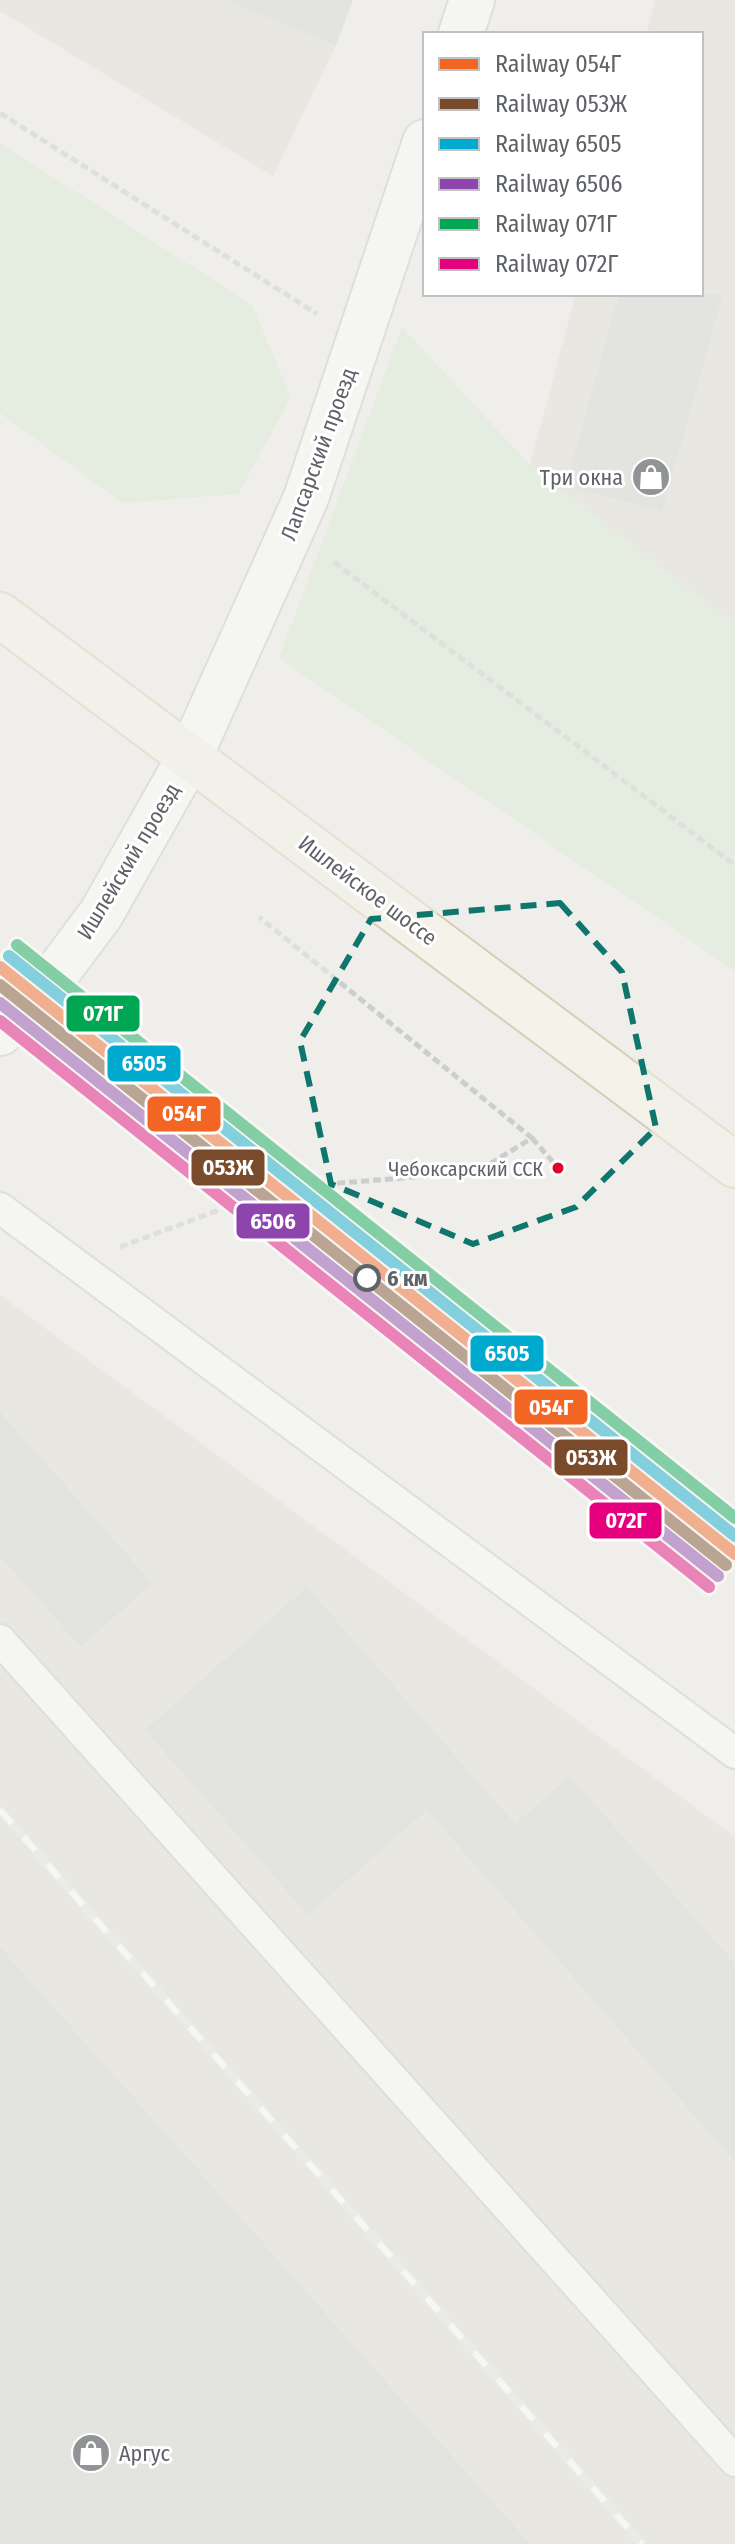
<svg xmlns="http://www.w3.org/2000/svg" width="735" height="2544" font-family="'Fira Sans Condensed',sans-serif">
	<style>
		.industrial { fill: #dfddda }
		.green { fill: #d8ebd6 }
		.building { fill: #d6d5d3 }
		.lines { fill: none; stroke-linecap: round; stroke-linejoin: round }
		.service-casing { stroke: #cbcccc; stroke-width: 34 }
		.minor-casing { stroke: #cbcccc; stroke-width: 48 }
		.tertiary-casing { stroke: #cbcccc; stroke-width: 48 }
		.primary-casing { stroke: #d7ceb8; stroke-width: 48 }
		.path { stroke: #cacfcc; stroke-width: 5; stroke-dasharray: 8 4; stroke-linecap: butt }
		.service { stroke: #fdfcfc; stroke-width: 30 }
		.minor { stroke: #fdfcfc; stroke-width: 44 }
		.tertiary { stroke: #fdfcfc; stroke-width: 44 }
		.primary { stroke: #f4f2e9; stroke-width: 44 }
		.rail-casing { stroke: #e4e4e4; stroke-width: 9 }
		.rail { stroke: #fff; stroke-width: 6; stroke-dasharray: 18; stroke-linecap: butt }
		.rail-1-casing { stroke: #fff; stroke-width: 18 }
		.rail-2-casing { stroke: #fff; stroke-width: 18 }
		.rail-3-casing { stroke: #fff; stroke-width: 18 }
		.rail-4-casing { stroke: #fff; stroke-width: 18 }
		.rail-5-casing { stroke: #fff; stroke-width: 18 }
		.rail-6-casing { stroke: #fff; stroke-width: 18 }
		.rail-1 { stroke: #f26522; stroke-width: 12 }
		.rail-2 { stroke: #7a4b2a; stroke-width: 12 }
		.rail-3 { stroke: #00a9ce; stroke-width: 12 }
		.rail-4 { stroke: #8e44ad; stroke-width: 12 }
		.rail-5 { stroke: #00a651; stroke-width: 12 }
		.rail-6 { stroke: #e5007d; stroke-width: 12 }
		.marked { fill: none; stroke: #0f766e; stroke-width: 6; stroke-dasharray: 16 10; stroke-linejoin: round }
		.bus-dot { fill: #e4002b; stroke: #fff; stroke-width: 3 }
		.stop-dot { fill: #fff; stroke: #5f6368; stroke-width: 4 }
		.labels { text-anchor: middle; stroke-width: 6; stroke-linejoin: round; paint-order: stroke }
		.bus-label { font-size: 20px; fill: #5f6368; stroke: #fff; text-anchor: end }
		.street-label { font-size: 22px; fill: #5f6368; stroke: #fff }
		.poi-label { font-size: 22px; fill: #5f6368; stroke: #fff; text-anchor: end }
		.stop-label { font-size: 22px; font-weight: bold; fill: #5f6368; stroke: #fff; text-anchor: start }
		.line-badge { stroke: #fff; stroke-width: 3 }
		.badge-label { font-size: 22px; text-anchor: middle; font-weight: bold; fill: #fff }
	</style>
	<rect width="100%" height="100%" fill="#efeeea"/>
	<!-- industrial -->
	<g class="industrial">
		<polygon points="0,0 353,0 336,45 273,176 0,11"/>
		<polygon points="655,0 735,0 735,624 530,465 576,294 701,294 701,34 646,34"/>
		<polygon points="0,1295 735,1837 735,2544 0,2544"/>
	</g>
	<!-- green -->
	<g class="green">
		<polygon points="0,143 252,305 291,397 238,494 122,503 0,413"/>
		<polygon points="402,327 530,465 735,624 735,971 279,658"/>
	</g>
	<!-- building -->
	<g class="building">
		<polygon points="230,0 353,0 336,45 229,2"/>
		<polygon points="619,294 723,294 662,512 566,485"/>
		<polygon points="0,1412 152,1583 81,1647 0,1556"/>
		<polygon points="307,1587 515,1824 570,1776 735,1964 735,2162 427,1810 308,1915 145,1730"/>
		<polygon points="0,1947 530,2544 0,2544"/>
	</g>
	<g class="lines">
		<!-- service casing -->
		<g class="service-casing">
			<g id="service">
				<polyline points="0,1208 735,1753"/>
				<polyline points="0,1640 735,2461"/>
			</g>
		</g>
		<!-- minor casing -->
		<g class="minor-casing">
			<polyline id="minor" points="0,1033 39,997 101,914 189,758"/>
		</g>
		<!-- tertiary casing -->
		<g class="tertiary-casing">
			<g id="tertiary">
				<polyline points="461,34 472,0"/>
				<polyline points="189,758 306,498 425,142"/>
			</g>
		</g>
		<!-- primary casing -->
		<g class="primary-casing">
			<polyline id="primary" points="0,615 735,1165"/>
		</g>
		<!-- path -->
		<g class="path">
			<polyline points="0,113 317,314"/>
			<polyline points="334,562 735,865"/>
			<polyline points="532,1138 558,1168"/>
			<polyline points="120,1247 278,1188 477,1172 532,1138 259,917"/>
		</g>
		<!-- service -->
		<use href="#service" class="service"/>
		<!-- minor -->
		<use href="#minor" class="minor"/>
		<!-- tertiary -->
		<use href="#tertiary" class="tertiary"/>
		<!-- primary -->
		<use href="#primary" class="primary"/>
		<!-- rail casing -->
		<g class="rail-casing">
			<polyline id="rail" points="0,1810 642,2544"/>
		</g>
		<!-- rail -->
		<use href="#rail" class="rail"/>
		<!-- rail-1 casing -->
		<g class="rail-1-casing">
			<polyline id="rail-1" points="0,967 735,1554"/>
		</g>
		<!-- rail-2 casing -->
		<g class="rail-2-casing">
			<polyline id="rail-2" points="0,985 726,1565"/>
		</g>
		<!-- rail-3 casing -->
		<g class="rail-3-casing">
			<polyline id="rail-3" points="9,956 735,1536"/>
		</g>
		<!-- rail-4 casing -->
		<g class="rail-4-casing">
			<polyline id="rail-4" points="0,1003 718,1576"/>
		</g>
		<!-- rail-5 casing -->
		<g class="rail-5-casing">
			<polyline id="rail-5" points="17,945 735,1518"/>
		</g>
		<!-- rail-6 casing -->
		<g class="rail-6-casing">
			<polyline id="rail-6" points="0,1021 709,1587"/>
		</g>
		<!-- rail-1 -->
		<use href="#rail-1" class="rail-1"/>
		<!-- rail-2 -->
		<use href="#rail-2" class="rail-2"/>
		<!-- rail-3 -->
		<use href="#rail-3" class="rail-3"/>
		<!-- rail-4 -->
		<use href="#rail-4" class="rail-4"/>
		<!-- rail-5 -->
		<use href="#rail-5" class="rail-5"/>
		<!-- rail-6 -->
		<use href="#rail-6" class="rail-6"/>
	</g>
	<!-- marked area -->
	<path d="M0 0H735V2544H0ZM 560,903 L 622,972 L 656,1128 L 576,1207 L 473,1244 L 331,1184 L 300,1041 L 371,919 Z" fill="#efeeea" fill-opacity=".55" fill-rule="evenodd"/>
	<path class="marked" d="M 560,903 L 622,972 L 656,1128 L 576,1207 L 473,1244 L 331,1184 L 300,1041 L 371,919 Z"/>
	<!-- icons -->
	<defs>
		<g id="shop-disc" transform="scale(2)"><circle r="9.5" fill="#919496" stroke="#fff"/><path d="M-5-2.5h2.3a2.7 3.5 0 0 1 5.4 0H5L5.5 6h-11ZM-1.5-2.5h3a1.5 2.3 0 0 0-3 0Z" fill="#fff"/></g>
	</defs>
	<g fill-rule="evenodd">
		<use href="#shop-disc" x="651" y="477"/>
		<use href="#shop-disc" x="91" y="2453"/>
	</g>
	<!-- markers -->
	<circle class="bus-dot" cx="558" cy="1168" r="7"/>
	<circle class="stop-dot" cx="367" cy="1278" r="12"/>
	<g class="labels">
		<!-- bus labels -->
		<g class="bus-label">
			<text x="543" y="1176">Чебоксарский ССК</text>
		</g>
		<!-- street labels -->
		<g class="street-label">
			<text transform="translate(318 454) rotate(-70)" y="8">Лапсарский проезд</text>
			<text transform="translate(128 861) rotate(-59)" y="8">Ишлейский проезд</text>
			<text transform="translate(368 890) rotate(37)" y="8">Ишлейское шоссе</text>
		</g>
		<!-- poi labels -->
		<g class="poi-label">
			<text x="623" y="485">Три окна</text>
			<text x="119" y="2461" text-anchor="start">Аргус</text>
		</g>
		<!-- stop labels -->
		<g class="stop-label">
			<text x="387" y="1286">6 км</text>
		</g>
	</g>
	<g class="line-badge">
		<rect x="65" y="994" width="76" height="39" rx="8" fill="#00a651"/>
		<rect x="106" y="1044" width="76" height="39" rx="8" fill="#00a9ce"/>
		<rect x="146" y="1095" width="76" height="38" rx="8" fill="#f26522"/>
		<rect x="190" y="1148" width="76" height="39" rx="8" fill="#7a4b2a"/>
		<rect x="235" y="1202" width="76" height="38" rx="8" fill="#8e44ad"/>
		<rect x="469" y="1334" width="76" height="39" rx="8" fill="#00a9ce"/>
		<rect x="513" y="1388" width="76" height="38" rx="8" fill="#f26522"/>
		<rect x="553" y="1438" width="76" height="39" rx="8" fill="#7a4b2a"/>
		<rect x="588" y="1501" width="75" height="39" rx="8" fill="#e5007d"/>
	</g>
	<g class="badge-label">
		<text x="103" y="1021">071Г</text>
		<text x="144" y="1071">6505</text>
		<text x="184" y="1121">054Г</text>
		<text x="228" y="1175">053Ж</text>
		<text x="273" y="1229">6506</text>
		<text x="507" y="1361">6505</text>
		<text x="551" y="1415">054Г</text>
		<text x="591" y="1465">053Ж</text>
		<text x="626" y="1528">072Г</text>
	</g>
	<!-- legend -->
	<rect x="423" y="32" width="280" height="264" fill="#ffffff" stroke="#bfc1c3" stroke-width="2"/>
	<rect x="439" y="58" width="40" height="12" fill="#f26522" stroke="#bfc1c3" stroke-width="2"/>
	<text x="495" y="72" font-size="24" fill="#5f6368">Railway 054Г</text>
	<rect x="439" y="98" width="40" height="12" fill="#7a4b2a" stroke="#bfc1c3" stroke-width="2"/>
	<text x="495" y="112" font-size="24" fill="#5f6368">Railway 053Ж</text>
	<rect x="439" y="138" width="40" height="12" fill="#00a9ce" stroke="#bfc1c3" stroke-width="2"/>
	<text x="495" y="152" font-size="24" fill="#5f6368">Railway 6505</text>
	<rect x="439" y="178" width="40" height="12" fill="#8e44ad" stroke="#bfc1c3" stroke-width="2"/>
	<text x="495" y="192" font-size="24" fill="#5f6368">Railway 6506</text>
	<rect x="439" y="218" width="40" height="12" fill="#00a651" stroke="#bfc1c3" stroke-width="2"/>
	<text x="495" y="232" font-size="24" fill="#5f6368">Railway 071Г</text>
	<rect x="439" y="258" width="40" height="12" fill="#e5007d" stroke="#bfc1c3" stroke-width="2"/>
	<text x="495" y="272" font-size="24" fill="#5f6368">Railway 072Г</text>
</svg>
